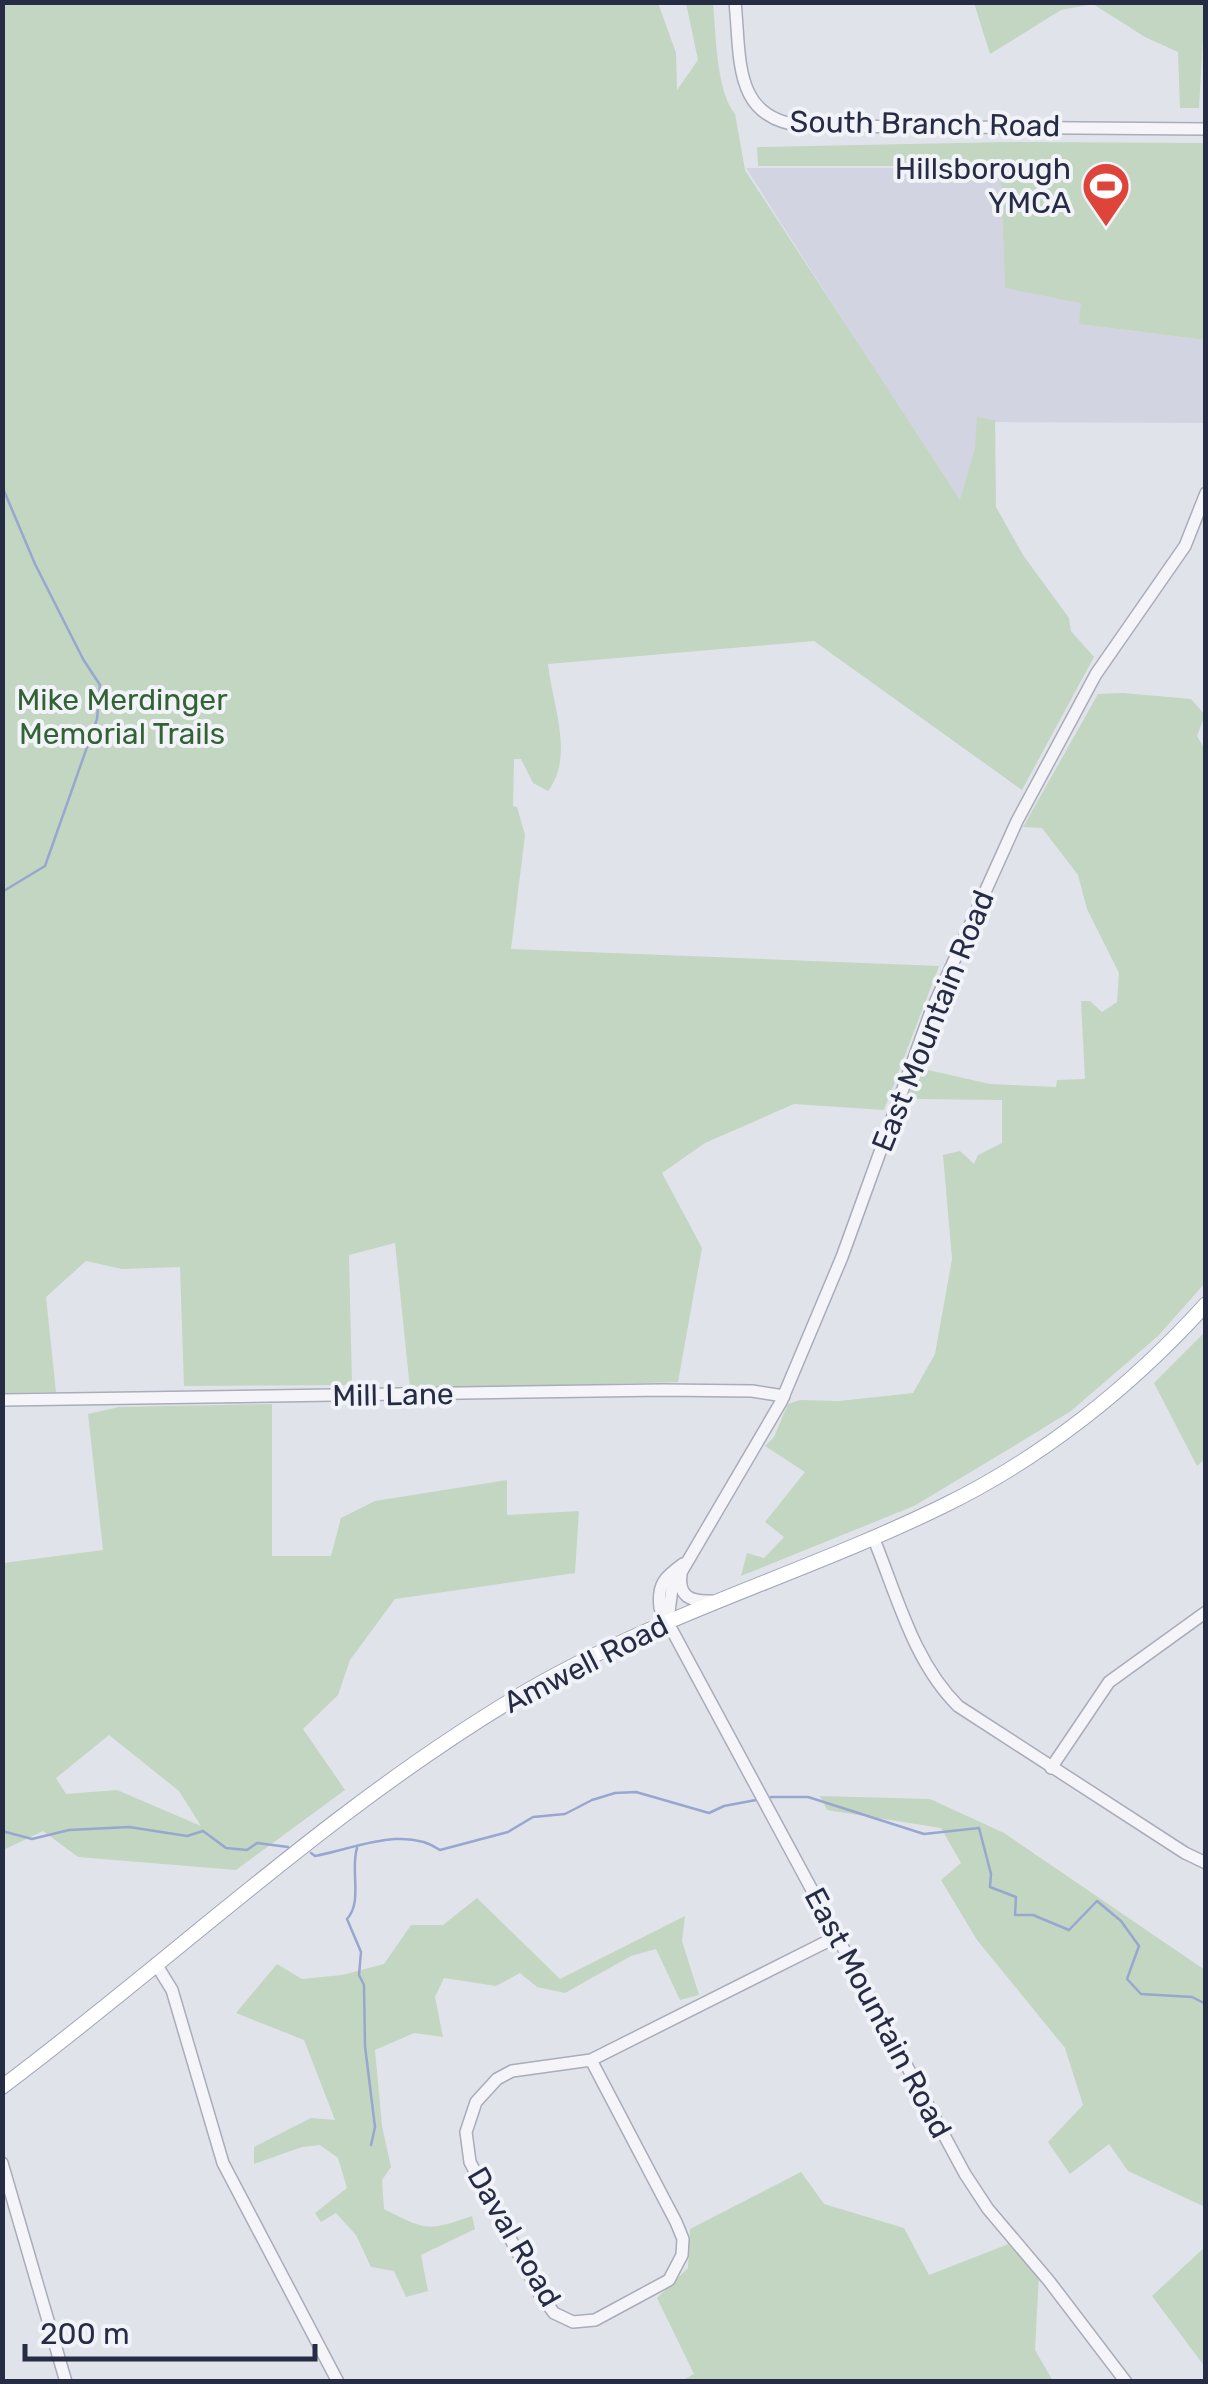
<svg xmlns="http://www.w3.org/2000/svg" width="1208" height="2384" font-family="Rubik,sans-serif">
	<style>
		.built { fill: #d2d5e1 }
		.green { fill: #c2d6c1; fill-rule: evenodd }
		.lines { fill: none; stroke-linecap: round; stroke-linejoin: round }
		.stream { stroke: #98a7cf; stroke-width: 2.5 }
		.minor-casing { stroke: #a9acb9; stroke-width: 14 }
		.major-casing { stroke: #9fa4b9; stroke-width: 16 }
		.minor { stroke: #f5f5f9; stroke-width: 11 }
		.major { stroke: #fff; stroke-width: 14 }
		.labels { text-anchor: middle; stroke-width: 8; stroke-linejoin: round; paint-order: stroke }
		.street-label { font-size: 30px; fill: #272c45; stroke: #f1f3f8 }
		.poi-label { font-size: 30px; fill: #272c45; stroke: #f1f3f8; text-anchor: end }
		.park-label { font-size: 30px; fill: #336334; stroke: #f1f3f8 }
	</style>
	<rect width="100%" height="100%" fill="#e1e3eb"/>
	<!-- built -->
	<polygon class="built" points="746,168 1007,168 1082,303 1079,324 1205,340 1205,423 983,422 961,506"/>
	<!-- green -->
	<g class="green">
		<path d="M 2,3 L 658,3 L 676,53 L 677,90 L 698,60 L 686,3 L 713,3 C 716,33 716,91 735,114 L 745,170 L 960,500 L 975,448 L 977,417 L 995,420 L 996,507 L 1023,555 L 1069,618 L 1071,631 L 1094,657 L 1022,790 L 814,641 L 548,664 C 552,704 575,756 548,791 L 533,783 L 521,759 L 514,759 L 513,806 L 517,807 L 525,835 L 511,949 L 939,966 L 884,1110 L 794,1104 L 705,1143 L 662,1173 L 702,1248 L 678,1382 L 410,1389 L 395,1243 L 349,1255 L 352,1385 L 184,1386 L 180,1267 L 122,1269 L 86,1261 L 46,1297 L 56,1392 L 3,1393 Z"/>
		<polygon points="974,3 1205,3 1199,108 1180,108 1178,52 1145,37 1093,4 1061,10 990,54"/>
		<polygon points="1008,142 1205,143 1205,340 1079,324 1081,303 1005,288 1001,166 758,166 757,147"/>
		<polygon points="1123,693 1191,699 1205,715 1197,736 1206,751 1205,1283 1158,1336 1071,1411 1014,1446 914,1506 741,1576 747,1553 764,1558 784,1537 765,1522 805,1472 765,1446 774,1437 788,1404 800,1400 839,1401 913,1393 935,1354 952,1259 943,1155 960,1151 974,1164 978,1155 1002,1143 1002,1100 918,1099 909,1093 919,1068 990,1084 1056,1087 1057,1080 1085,1079 1081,1001 1090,1001 1102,1012 1117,1002 1119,973 1087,909 1078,875 1042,828 1023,827 1098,694"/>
		<polygon points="1205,1332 1205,1459 1197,1466 1154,1383"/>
		<path d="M 272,1404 L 272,1556 L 331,1556 L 341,1518 L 375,1501 L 507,1480 L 507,1515 L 579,1511 L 575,1573 L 395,1599 L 350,1660 L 338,1695 L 303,1729 L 345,1790 L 236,1870 L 78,1857 L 43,1831 L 3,1850 L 3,1563 L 103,1550 L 88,1414 L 119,1407 ZM 109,1735 L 179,1791 L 201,1826 L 117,1790 L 66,1794 L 56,1778 Z"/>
		<polygon points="820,1796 930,1799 1004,1833 1205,1970 1205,2207 1128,2171 1109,2144 1070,2174 1048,2142 1083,2105 1065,2048 977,1940 941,1880 961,1863 941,1828 827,1810"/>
		<path d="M 477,1898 L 560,1979 L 685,1916 L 682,1941 L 699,1995 L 680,2000 L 656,1949 L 631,1956 L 565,1993 L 537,1987 L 520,1973 L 496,1986 L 444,1978 L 435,1997 L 443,2037 L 414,2033 L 375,2050 L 382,2126 L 391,2167 L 382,2180 L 384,2209 C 426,2230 426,2232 472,2216 L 475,2229 L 421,2255 L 428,2291 L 406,2297 L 394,2271 L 371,2267 L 356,2235 L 336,2213 L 321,2222 L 315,2213 L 347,2188 L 338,2158 L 320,2145 L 302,2147 L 254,2164 L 254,2147 L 311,2118 L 335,2120 L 304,2040 L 236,2013 L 277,1964 L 302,1979 L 342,1975 L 384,1964 L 411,1925 L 443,1925 Z"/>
		<polygon points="801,2172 824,2204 904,2228 929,2275 1011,2243 1039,2274 1035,2350 1053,2381 681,2381 694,2374 657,2298 688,2268 690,2229"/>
		<polygon points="1205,2247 1205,2367 1152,2296"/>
	</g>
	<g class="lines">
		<!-- stream -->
		<g class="stream">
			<polyline points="2,486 35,564 83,659 100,685 97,719 45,866 2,892"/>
			<polyline points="771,1797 808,1797 924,1834 979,1828 991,1874 990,1887 1016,1897 1015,1915 1033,1915 1069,1930 1097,1901 1121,1921 1139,1946 1127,1979 1141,1994 1192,1997 1206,2004"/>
			<polyline points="2,1831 32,1839 69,1830 129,1827 187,1836 203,1831 226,1848 247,1850 257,1843 288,1847"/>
			<path d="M 357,1848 C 350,1869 363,1902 347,1919 L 361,1952 L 359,1975 L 364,1985 L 365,2046 L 375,2127 L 371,2145"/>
			<path d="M 311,1853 L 315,1856 C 354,1849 405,1825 440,1850 L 508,1832 L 533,1817 L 565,1814 L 592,1800 L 615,1793 L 636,1792 L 709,1813 L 724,1806 L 756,1800"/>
		</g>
		<!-- minor casing -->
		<g class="minor-casing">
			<g id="minor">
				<path d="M 735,2 C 741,59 732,121 806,126 L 1206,129"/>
				<polyline points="2,1400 663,1390 752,1391 784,1396"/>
				<path d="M 873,1537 C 897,1595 913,1661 958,1706 L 1185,1853 L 1206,1863"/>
				<path d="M 683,1564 C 665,1577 657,1584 660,1608 L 965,2174 L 988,2209 L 1049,2281 L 1126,2382"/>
				<path d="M 681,1574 C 678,1596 690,1602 711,1601"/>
				<polyline points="668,1620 672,1588 781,1402 842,1257 930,1014 1017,821 1096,674 1185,546 1206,493"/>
				<polyline points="1051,1768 1109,1682 1206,1612"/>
				<polyline points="156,1964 172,1990 223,2163 338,2382"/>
				<polyline points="591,2060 676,2222 683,2239 682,2255 669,2280 595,2320 573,2322 554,2313 539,2293 470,2162 466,2132 476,2102 497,2079 512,2071 591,2060 836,1937"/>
				<polyline points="2,2163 66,2382"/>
			</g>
		</g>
		<!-- major casing -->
		<g class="major-casing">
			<path id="major" d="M 2,2087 C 174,1958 330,1809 515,1698 C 650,1617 802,1575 943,1506 C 1042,1458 1132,1386 1206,1304"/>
		</g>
		<!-- minor -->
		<use href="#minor" class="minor"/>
		<!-- major -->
		<use href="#major" class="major"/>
	</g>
	<!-- icons -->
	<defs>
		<g id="stadium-pin" transform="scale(2.5)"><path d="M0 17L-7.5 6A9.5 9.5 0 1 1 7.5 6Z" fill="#de4439" stroke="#f1f3f8"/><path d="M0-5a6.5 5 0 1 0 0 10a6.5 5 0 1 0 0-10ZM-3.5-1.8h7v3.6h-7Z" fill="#fff"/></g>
	</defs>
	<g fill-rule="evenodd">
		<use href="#stadium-pin" x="1106" y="186"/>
	</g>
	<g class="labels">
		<!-- street labels -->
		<g class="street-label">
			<text transform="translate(925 124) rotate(1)" y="10">South Branch Road</text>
			<text transform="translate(933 1021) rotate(-68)" y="10">East Mountain Road</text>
			<text transform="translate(393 1395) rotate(-1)" y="10">Mill Lane</text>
			<text transform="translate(586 1664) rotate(-27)" y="10">Amwell Road</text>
			<text transform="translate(878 2013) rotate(62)" y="10">East Mountain Road</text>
			<text transform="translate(514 2237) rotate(60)" y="10">Daval Road</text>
		</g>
		<!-- poi labels -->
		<g class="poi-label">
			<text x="1071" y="179">Hillsborough<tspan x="1071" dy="34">YMCA</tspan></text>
		</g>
		<!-- park labels -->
		<g class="park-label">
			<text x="122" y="710">Mike Merdinger<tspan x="122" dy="34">Memorial Trails</tspan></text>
		</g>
	</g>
	<!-- border -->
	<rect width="1208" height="2384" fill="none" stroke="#272c45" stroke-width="10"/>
	<!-- scale -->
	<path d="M25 2344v15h290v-15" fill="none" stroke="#272c45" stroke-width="5"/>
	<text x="40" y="2344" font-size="30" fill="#272c45" stroke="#f1f3f8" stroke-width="8" paint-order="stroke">200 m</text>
</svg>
